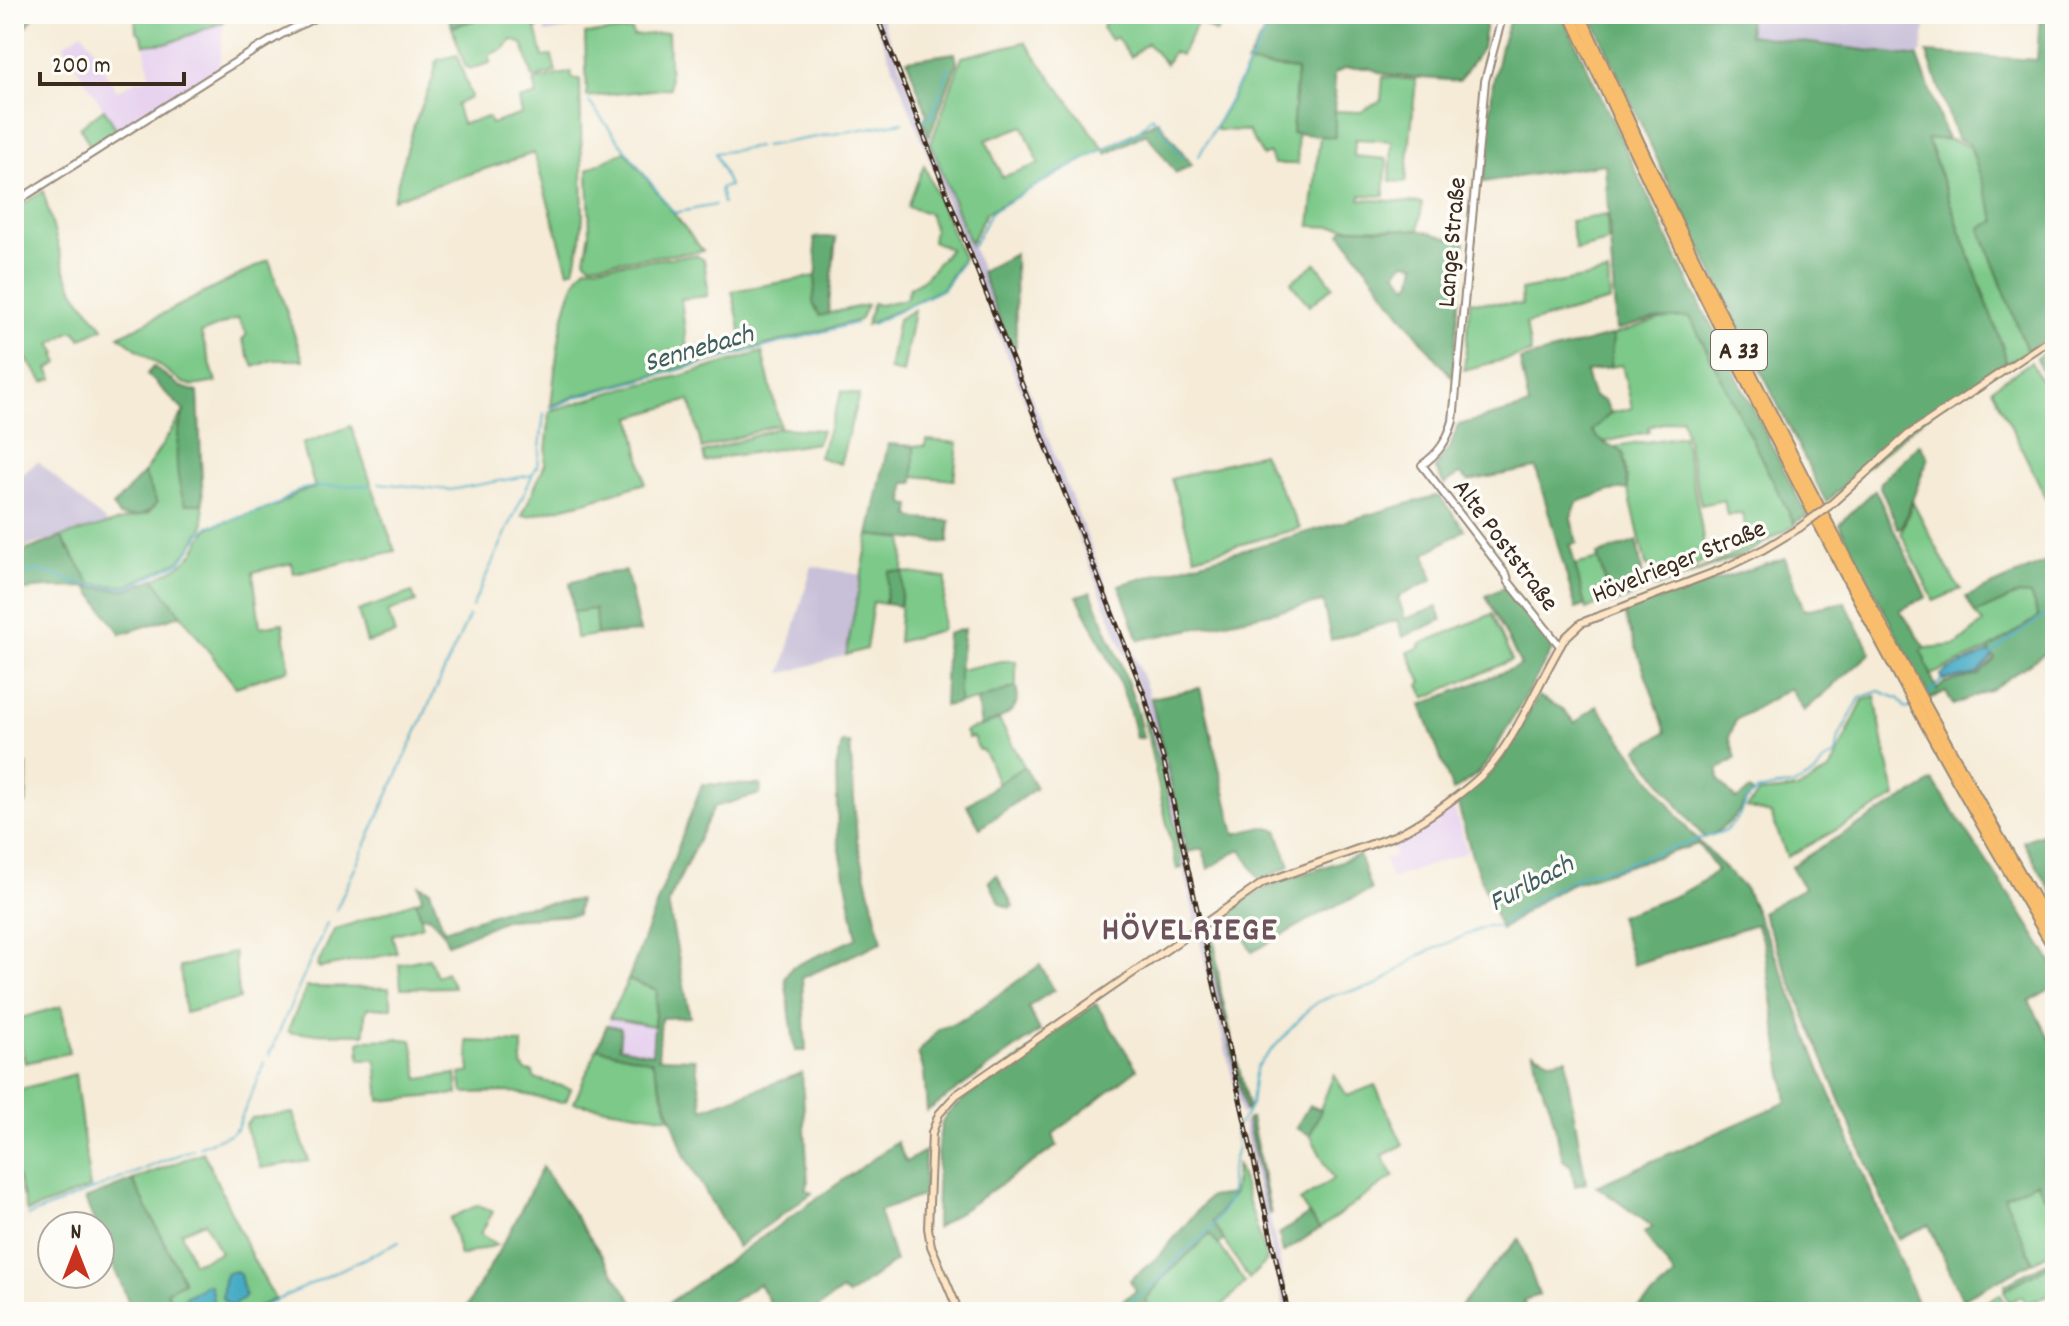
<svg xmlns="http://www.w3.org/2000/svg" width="2069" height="1326" font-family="Dekko,sans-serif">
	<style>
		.built { fill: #e7d2ef }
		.industrial { fill: #c8bfd8 }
		.green { fill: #7bc989; stroke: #5b7a54; stroke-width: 2; fill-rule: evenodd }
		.forest { fill: #64ad75; stroke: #506c4a; stroke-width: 2; fill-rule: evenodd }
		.water { fill: #44abc4; stroke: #406a71; stroke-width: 2 }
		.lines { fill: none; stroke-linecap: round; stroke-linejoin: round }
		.stream { stroke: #44abc4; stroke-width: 2 }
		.tertiary-casing { stroke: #988a7a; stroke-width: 10 }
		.secondary-casing { stroke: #988a7a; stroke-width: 10 }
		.motorway-casing { stroke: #988a7a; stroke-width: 13 }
		.tertiary { stroke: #fff; stroke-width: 6 }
		.secondary { stroke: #fde5c5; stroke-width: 6 }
		.motorway { stroke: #f9be6d; stroke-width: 9 }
		.rail-casing { stroke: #3b2a1e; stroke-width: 5 }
		.rail { stroke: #fdfcf7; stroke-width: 2; stroke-dasharray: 6; stroke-linecap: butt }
		.secondary-bridge-casing { stroke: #988a7a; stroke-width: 10; stroke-linecap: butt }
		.secondary-bridge { stroke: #fde5c5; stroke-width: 6 }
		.labels { text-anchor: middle; stroke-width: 7; stroke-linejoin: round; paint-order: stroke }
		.shield { fill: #fdfcf7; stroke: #75695f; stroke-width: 2 }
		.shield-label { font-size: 24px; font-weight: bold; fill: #3b2a1e }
		.street-label { font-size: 26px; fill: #3b2a1e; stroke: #fdfcf7 }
		.water-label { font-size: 28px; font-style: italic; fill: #3f5e60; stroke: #fdfcf7 }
		.district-label { font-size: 34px; font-weight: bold; letter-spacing: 2px; fill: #6d535c; stroke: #fdfcf7 }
	</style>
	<rect width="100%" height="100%" fill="#fdfcf7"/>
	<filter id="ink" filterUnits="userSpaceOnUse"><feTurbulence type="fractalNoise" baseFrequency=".0125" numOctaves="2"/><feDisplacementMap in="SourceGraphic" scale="16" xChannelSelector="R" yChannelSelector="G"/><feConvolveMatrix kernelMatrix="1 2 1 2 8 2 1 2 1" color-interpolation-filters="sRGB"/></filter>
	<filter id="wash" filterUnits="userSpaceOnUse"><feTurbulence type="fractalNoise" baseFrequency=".006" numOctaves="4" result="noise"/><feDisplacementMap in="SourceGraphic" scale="32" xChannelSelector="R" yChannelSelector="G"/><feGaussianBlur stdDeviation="1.8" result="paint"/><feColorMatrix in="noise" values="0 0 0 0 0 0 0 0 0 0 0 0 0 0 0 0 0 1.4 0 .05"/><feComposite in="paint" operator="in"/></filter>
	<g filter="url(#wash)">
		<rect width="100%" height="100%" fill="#f5ebd7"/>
		<!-- built -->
		<g class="built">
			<polygon points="223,22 219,69 119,133 63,45 82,32 103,61 102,67 117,91 139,79 141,81 150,75 144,45 169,43"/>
			<polygon points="1454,807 1467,852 1391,879 1384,859 1395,856 1391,842 1404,837"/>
			<polygon points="609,1018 654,1026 652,1054 619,1047 607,1026"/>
		</g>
		<!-- industrial -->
		<g class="industrial">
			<polygon points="544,14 579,14 580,27 545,33"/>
			<polygon points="872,14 880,14 1151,698 1187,852 1201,920 1196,924 1172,815 1140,693"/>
			<polygon points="1748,14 1775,16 1775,14 1850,23 1852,14 1927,14 1922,51 1918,57 1748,35"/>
			<polygon points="38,461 89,508 109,524 37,543 14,552 14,482"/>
			<polygon points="812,566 862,575 846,655 781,674"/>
			<polygon points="1204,929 1245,1111 1241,1115 1198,933"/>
			<polygon points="1247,1120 1269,1214 1291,1312 1285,1312 1243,1123"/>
		</g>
		<!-- green -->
		<g class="green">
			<polygon points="14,14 35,14 14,46"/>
			<polygon points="135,14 224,14 223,22 169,43 144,45 141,35 136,31"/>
			<polygon points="494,14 542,14 544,25 536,28 543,57 552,56 556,72 533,78 523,44 512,40 504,49 490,54 490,63 471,69 465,66 452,27"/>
			<polygon points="1109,14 1202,14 1181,55 1173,52 1166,64 1147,43 1131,57 1116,37 1111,40 1102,28"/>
			<polygon points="632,30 633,36 668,32 670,88 587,97 585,34"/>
			<path d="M 1025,42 L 1104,149 L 986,213 L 970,244 L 931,143 L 962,57 ZM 1023,126 L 1039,164 L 1002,177 L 986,140 Z"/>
			<polygon points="457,55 471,96 469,99 456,104 462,124 488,117 491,124 522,114 519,100 537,95 534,81 571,72 573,79 580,79 583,215 581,239 574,269 568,271 534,153 393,199 414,125 433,78 437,60"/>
			<polygon points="1249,65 1297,70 1292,133 1297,134 1298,164 1274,164 1269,153 1263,156 1248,131 1217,130 1216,126"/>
			<polygon points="1383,77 1416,80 1406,182 1390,181 1392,141 1355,139 1354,156 1387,159 1384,196 1361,195 1360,199 1422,203 1419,230 1310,226 1320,136 1335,137 1335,111 1361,112 1381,100"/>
			<polygon points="104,109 119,133 92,150 80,127"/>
			<polygon points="1927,138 1950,140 1970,146 1996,221 1980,229 2027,351 2006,364 2004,351"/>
			<polygon points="625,151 703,251 590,264 585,259 590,233 588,169"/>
			<polygon points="924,165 963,258 942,289 866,325 873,303 879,305 906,299 910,287 923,280 950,249 932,241 934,228 929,213 907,207"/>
			<polygon points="43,191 66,274 75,292 103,328 81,339 75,332 70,332 51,344 57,353 55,355 59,363 48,369 53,379 44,382 14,343 14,256 22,253 14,232 14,210"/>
			<polygon points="1607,215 1608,242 1576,250 1570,221"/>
			<path d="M 696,255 L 704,260 L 708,289 L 707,296 L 681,299 L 687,349 L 742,336 L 732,291 L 817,276 L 813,303 L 820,315 L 867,305 L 860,320 L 576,396 L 551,406 C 555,373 561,288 586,267 Z"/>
			<polygon points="269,260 303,360 273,360 254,367 242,340 247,334 238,318 201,333 216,382 194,386 183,383 119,336"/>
			<polygon points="1316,263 1333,286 1309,306 1291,282"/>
			<polygon points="1608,273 1610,301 1526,324 1531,353 1464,370 1470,301 1522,305 1521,290"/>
			<polygon points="914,310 903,373 889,370 898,319"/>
			<polygon points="1690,316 1795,525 1743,555 1655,588 1651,583 1652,578 1655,575 1689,574 1724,559 1750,545 1742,514 1727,515 1724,500 1701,505 1682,418 1648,427 1649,432 1601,443 1592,431 1611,413 1632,408 1622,365 1610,367 1613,335 1660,319"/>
			<polygon points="762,352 780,426 775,425 702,449 690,400 632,417 645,483 592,500 529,516 522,516 545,464 550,411 625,388 684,375"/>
			<polygon points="2031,362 2055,408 2055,516 1992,388"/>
			<polygon points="842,391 859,395 840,464 819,457"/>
			<polygon points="184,411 178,429 185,503 203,504 204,525 190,549 179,561 127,586 91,584 61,537 148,513 157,503 144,473"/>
			<path d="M 351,426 L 395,551 L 294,574 L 292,563 L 253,572 L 260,627 L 283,623 L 289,669 L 236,687 L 154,579 C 167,572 183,566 192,554 C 199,545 201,535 210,527 L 278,505 L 299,492 L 315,488 L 302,444 Z"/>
			<polygon points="777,428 821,430 822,431 817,443 718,458 705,462 703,453"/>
			<path d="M 1683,436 C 1687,455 1709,548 1703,559 C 1699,568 1685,570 1676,570 C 1665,570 1655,572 1646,565 L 1628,489 L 1623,453 L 1615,447 Z"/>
			<polygon points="927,440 958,443 954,480 914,476 914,446 926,446"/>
			<polygon points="1262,453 1300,528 1195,557 1171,479"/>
			<polygon points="1913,502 1953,579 1961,589 1934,601 1901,533"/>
			<polygon points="869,535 904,539 903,572 946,578 942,627 941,630 898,642 903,573 890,571 885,604 873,602 866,649 846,655"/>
			<polygon points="1598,559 1611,599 1586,610 1575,565"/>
			<polygon points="412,592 416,602 388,612 395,634 367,643 358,611"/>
			<polygon points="2019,594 2030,595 2039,617 1989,649 1931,675 1921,651 1926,648 1956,645 1983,623 1975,614"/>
			<polygon points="595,609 597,635 576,638 573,612"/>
			<polygon points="1492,614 1512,660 1425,698 1419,685 1422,683 1408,652 1421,647 1420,644"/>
			<polygon points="1002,661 1016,661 1016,687 977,700 959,703 959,670"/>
			<polygon points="1140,693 1172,815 1182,868 1177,869 1143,715"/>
			<polygon points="1875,696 1885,751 1896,797 1787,857 1771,814 1747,808 1759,793 1798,789 1830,770 1863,700"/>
			<polygon points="999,720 1024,766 998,785 989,760 982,750 979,750 973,737 968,738 965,731"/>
			<polygon points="27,765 26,804 14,808 14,769"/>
			<polygon points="416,901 423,926 392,935 397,953 320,968 317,966 334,930"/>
			<polygon points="234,952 239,999 185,1013 180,967"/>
			<polygon points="429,958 437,976 446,972 454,987 401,988 399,964"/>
			<polygon points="628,980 657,990 654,1026 609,1018"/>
			<polygon points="307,987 389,988 392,1008 367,1008 365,1015 365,1034 290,1033 288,1030"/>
			<polygon points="62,1006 69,1053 25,1063 20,1041 14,1040 14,1020"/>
			<polygon points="402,1039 412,1040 419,1079 456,1074 458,1094 380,1101 376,1060 360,1060 359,1042 365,1040"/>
			<polygon points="467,1041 522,1043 522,1066 526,1071 533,1072 534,1078 571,1089 566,1101 560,1102 513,1092 463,1093 460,1074 470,1072"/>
			<polygon points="597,1048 652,1061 670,1118 574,1103"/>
			<polygon points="75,1074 90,1188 27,1212 14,1165 14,1091"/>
			<polygon points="1334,1074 1347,1096 1375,1085 1403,1145 1382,1156 1394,1176 1319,1229 1300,1201 1333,1179 1310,1135"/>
			<polygon points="293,1113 309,1161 261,1168 245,1126 251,1118"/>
			<path d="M 203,1152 L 253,1259 L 275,1299 L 247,1312 L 177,1312 L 167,1291 L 184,1282 L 133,1180 ZM 205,1222 L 220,1253 L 193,1263 L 181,1232 Z"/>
			<polygon points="1237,1163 1267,1261 1249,1279 1212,1222 1233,1194"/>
			<polygon points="2037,1182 2055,1215 2055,1251 2033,1262 2003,1196"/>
			<polygon points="478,1205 493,1212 480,1234 497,1245 460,1256 450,1218"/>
			<polygon points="1211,1233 1245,1283 1216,1312 1154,1312 1145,1301 1163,1278"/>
			<polygon points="2055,1262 2053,1293 2026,1304 2022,1296 2009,1302 2004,1290"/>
			<polygon points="2000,1294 2010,1312 1967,1312"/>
		</g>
		<!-- forest -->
		<g class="forest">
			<polygon points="448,14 494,14 452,27"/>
			<polygon points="1202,14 1229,14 1216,33 1198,21"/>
			<polygon points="1274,14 1487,14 1482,48 1459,81 1397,76 1384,74 1369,68 1345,68 1334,74 1335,137 1292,133 1297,70 1246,64"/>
			<polygon points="1512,14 1562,14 1678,260 1807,516 1794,523 1690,317 1654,319 1616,330 1605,164 1483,182 1493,83 1502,42"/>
			<polygon points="1590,14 1748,14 1749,35 1918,57 1947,139 1927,139 2004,351 2006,364 1936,408 1826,502 1664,174"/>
			<polygon points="2040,14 2055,14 2055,333 2027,351 1980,228 1996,221 1969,143 1957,139 1927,53 2037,60"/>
			<polygon points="955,53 957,63 929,137 923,121 927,114 907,60"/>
			<polygon points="1158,120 1192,165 1176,173 1146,133 1107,154 1104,149"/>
			<path d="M 1345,228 L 1419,230 L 1465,242 L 1452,377 C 1412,331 1377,282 1341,233 ZM 1405,262 L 1416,264 L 1413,280 L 1408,286 L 1396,272 Z"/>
			<polygon points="826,237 836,238 828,314 820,316 813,303 817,268 814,238"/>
			<polygon points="1015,254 1016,347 1011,348 981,272"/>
			<path d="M 1613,335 L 1610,367 L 1586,372 L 1589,384 L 1594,397 L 1605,401 L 1611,413 L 1592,431 C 1604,447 1609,442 1623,453 L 1628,489 L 1610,491 L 1577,502 L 1571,519 L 1577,543 L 1570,545 L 1585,605 L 1576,609 L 1536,468 L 1469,481 L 1460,474 L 1444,484 L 1435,468 L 1451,445 L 1458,425 L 1529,406 L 1520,360 Z"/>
			<polygon points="2055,345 2055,401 2036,358"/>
			<path d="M 154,367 L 181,387 L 198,392 L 203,504 L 185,504 C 174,476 174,440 184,411 L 147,374 Z"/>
			<polygon points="888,444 914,446 914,483 905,483 904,504 911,505 910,515 915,519 950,521 948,543 869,535"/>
			<polygon points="1919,444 1928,458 1902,527 1898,528 1880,487 1881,482"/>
			<path d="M 144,473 L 157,503 C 144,517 137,517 119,516 L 113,506 Z"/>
			<polygon points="1875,490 1926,597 1900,610 1926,648 1921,651 1937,690 1944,683 1979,675 1995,659 1989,649 2039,617 2030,595 2019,594 1975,614 1966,597 2044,563 2055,545 2055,646 1992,689 1953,705 1946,691 1930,699 1839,524"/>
			<polygon points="1435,496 1440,497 1465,530 1425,554 1433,580 1398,597 1405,619 1437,607 1442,620 1403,637 1397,620 1331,640 1323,602 1139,640 1119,585"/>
			<polygon points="61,537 91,584 88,587 127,590 154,579 181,615 121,634 87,587 47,588 14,591 14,555"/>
			<polygon points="1637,541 1645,591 1613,604 1597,555"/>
			<path d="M 1785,558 L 1804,610 L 1845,602 L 1871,653 L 1804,711 L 1790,688 L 1736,720 L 1729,737 L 1736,758 L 1718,770 L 1719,780 L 1736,800 L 1750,790 L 1753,793 C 1739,812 1728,828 1705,838 L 1692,824 L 1637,749 L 1666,732 L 1623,611 Z"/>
			<polygon points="626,571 640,632 597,635 595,609 573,612 570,583 599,574"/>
			<polygon points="889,571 903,572 900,606 885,604"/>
			<polygon points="1507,586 1553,648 1488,762 1476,775 1453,791 1421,705 1521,665 1486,596"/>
			<path d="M 1091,592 C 1110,639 1134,688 1143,738 L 1136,738 C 1127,687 1100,642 1077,596 Z"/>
			<polygon points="964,629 959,670 959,703 944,706 947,634"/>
			<path d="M 1016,687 C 1024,712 1000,719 981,726 L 977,700 Z"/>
			<polygon points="1200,688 1235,834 1263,827 1277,830 1290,866 1260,881 1241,849 1208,869 1203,849 1187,852 1151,698"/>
			<path d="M 1538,696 L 1563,709 L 1575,723 L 1597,706 L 1689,831 L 1746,890 L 1785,978 L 1824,1079 L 1921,1312 L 1634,1312 L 1675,1276 L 1644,1233 L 1653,1227 L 1596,1186 L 1787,1102 L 1764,945 L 1756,924 L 1633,965 L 1619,916 C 1653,904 1689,895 1717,870 L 1698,844 L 1570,884 L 1541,900 L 1501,930 L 1472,856 L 1457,801 C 1471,791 1485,781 1496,767 C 1513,746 1525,719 1538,696 Z"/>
			<polygon points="842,743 850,743 857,840 882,942 802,978 806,1051 795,1051 785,978 792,967 857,938 838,840 836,768"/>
			<polygon points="1024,766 1036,788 980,828 967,805"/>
			<path d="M 1933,781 L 2021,913 L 2055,968 L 2055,986 L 2029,1001 L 2055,1048 L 2055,1215 L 2037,1182 L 2004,1196 L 2033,1262 L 1962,1299 L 1929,1225 L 1898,1239 L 1762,912 L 1804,888 L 1791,867 C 1836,835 1886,811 1933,781 Z"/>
			<polygon points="702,784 761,785 760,794 714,807 668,903 690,1017 661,1018 658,1058 695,1059 703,1109 802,1073 808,1183 805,1189 812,1193 737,1247 684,1154 652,1061 597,1048 607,1025 621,1028 619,1047 652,1054 657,990 628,980"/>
			<polygon points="2055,829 2055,898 2023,841"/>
			<polygon points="1359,855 1371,890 1327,910 1252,952 1231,910 1264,889 1280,882"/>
			<polygon points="997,875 1013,906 1010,908 1000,904 989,881"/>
			<polygon points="419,885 430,890 444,930 510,908 579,900 577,915 507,919 448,944 443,932 428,916 421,917 416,901 422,899"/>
			<polygon points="1214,938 1221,993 1248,1106 1245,1111 1207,940"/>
			<polygon points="1040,965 1054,990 1028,1007 1040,1031 927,1111 924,1072 918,1053 939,1029 966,1018"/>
			<polygon points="1096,1004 1137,1069 1053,1134 1057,1146 936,1228 938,1145 942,1123 946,1115 967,1096"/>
			<polygon points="1533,1052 1551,1061 1567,1058 1568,1080 1586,1183 1575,1186 1571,1166 1563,1160 1550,1106 1544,1090 1539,1081"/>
			<polygon points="1309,1105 1321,1110 1310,1135 1296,1128"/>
			<polygon points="1251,1118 1253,1128 1271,1214 1269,1214 1247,1120"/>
			<polygon points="897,1142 906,1162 925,1151 924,1195 879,1211 895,1261 848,1296 841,1291 812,1312 775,1312 759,1284 717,1312 656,1312"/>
			<polygon points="542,1167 640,1312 464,1312 514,1224"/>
			<polygon points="133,1180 184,1282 167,1291 177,1312 133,1312 100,1235 100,1226 96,1226 85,1199"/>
			<polygon points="1233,1194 1212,1222 1224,1240 1218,1245 1210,1234 1163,1278 1145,1300 1154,1312 1143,1312 1138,1307 1132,1312 1107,1312 1136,1291 1130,1280 1160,1255 1209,1197"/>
			<polygon points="1309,1214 1319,1229 1283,1253 1279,1234"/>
			<polygon points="1519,1239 1539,1295 1524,1300 1526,1312 1456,1312 1483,1278"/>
			<polygon points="2055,1258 2055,1262 2004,1290 2005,1284"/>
		</g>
		<!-- water -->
		<g class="water">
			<polygon points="1989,652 1992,658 1977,674 1943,680 1941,675 1946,671"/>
			<polygon points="236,1271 240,1274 245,1297 231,1306 222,1298 224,1280 227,1273"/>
			<polygon points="207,1284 210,1285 213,1299 211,1312 195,1312 184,1302 185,1297 202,1288 203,1285"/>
		</g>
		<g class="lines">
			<!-- stream -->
			<g class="stream">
				<polyline points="589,102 674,213 715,205"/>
				<polyline points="920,120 928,119 932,116 949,67"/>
				<polyline points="764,146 903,122"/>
				<polyline points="1199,156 1276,14"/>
				<polyline points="723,204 720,188 729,186 715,153 758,147"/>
				<polyline points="972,247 991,212 1052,176 1138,132 1152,116 1185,159"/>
				<polyline points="872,324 943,289 962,262"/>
				<polyline points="552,408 577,397 856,323"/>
				<polyline points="379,483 450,490 532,475 538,465 544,413"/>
				<polyline points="14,580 23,574 35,570 58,576 79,584 127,588 180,562 190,550 200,534 209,526 245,516 278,504 298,490 313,487 370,485"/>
				<polyline points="472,607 532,476"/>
				<polyline points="1990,655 2017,634 2055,609"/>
				<polyline points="1925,698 1942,680"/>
				<polyline points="336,910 469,616"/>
				<polyline points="269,1055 327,923"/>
				<polyline points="198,1147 230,1134 237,1128 265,1062"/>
				<polyline points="144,1169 193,1149"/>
				<polyline points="28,1216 142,1170"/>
				<polyline points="14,1222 21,1219"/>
				<polyline points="279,1299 399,1242"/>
				<polyline points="251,1312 277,1300"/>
				<polyline points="1117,1312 1162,1277 1182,1254 1210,1230 1223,1211 1231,1194 1230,1174 1237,1147 1235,1128 1246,1115 1251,1104 1254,1079 1257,1066 1309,1009 1318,1002 1337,994 1376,986 1420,955 1487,926 1499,926 1540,897 1587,872 1618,867 1656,853 1725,831 1737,819 1749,798 1758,791 1776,787 1792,786 1815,774 1824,761 1836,754 1839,737 1860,698 1879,691 1899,699 1906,709 1913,706"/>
			</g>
		</g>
	</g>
	<g filter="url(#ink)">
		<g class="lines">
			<!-- tertiary casing -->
			<g class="tertiary-casing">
				<g id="tertiary">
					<path d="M 1503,14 L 1485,81 L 1453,421 C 1447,441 1439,453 1422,465 L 1507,576 L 1508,581 L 1560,646"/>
					<polyline points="14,203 224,69 282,34 322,14"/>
				</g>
			</g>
			<!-- secondary casing -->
			<g class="secondary-casing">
				<g id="secondary">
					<polyline points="1829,506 1908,435 2055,336"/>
					<path d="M 959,1312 L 931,1246 L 928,1228 L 932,1133 L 939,1114 L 956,1095 L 1263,883 L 1394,836 C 1422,823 1475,786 1494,762 C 1522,726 1541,677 1565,638 L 1581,623 L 1723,569 L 1764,549 L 1799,528"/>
				</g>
			</g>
			<!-- motorway casing -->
			<g class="motorway-casing">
				<g id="motorway">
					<path d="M 1570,14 C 1718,333 1875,648 2055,950"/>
					<path d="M 1580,14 C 1722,329 1881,636 2055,934"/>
				</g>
			</g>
			<!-- tertiary -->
			<use href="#tertiary" class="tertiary"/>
			<!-- secondary -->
			<use href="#secondary" class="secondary"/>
			<!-- motorway -->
			<use href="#motorway" class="motorway"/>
			<!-- rail casing -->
			<g class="rail-casing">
				<polyline id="rail" points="876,14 1144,694 1163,758 1288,1312"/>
			</g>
			<!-- rail -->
			<use href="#rail" class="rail"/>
			<!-- secondary-bridge casing -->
			<g class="secondary-bridge-casing">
				<polyline id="secondary-bridge" points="1799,528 1829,506"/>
			</g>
			<!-- secondary-bridge -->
			<use href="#secondary-bridge" class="secondary-bridge"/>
		</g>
	</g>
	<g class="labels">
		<!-- shield labels -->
		<rect class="shield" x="1711" y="330" width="56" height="40" rx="6"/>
		<g class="shield-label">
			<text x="1739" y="358">A 33</text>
		</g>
		<!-- street labels -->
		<g class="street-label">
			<text transform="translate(1450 242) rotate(-85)" y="9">Lange Straße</text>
			<text transform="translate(1507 544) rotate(53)" y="9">Alte Poststraße</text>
			<text transform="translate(1678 560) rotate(-22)" y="9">Hövelrieger Straße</text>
		</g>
		<!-- water labels -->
		<g class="water-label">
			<text transform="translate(698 346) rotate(-16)" y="10">Sennebach</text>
			<text transform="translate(1530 881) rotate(-28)" y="10">Furlbach</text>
		</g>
		<!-- district labels -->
		<g class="district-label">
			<text x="1190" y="939">HÖVELRIEGE</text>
		</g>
	</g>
	<!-- margin -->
	<rect width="2069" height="1326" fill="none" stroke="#fdfcf7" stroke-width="48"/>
	<!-- north arrow -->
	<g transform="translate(76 1250)"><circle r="38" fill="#fdfcf7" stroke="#afa8a0" stroke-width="2"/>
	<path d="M0-6L14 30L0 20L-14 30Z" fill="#c8321e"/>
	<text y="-12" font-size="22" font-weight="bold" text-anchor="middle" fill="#3b2a1e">N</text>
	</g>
	<!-- scale -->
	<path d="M40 72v12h144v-12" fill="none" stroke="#3b2a1e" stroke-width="4"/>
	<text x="52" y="72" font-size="24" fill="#3b2a1e" stroke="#fdfcf7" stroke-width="6" paint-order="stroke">200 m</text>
</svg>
